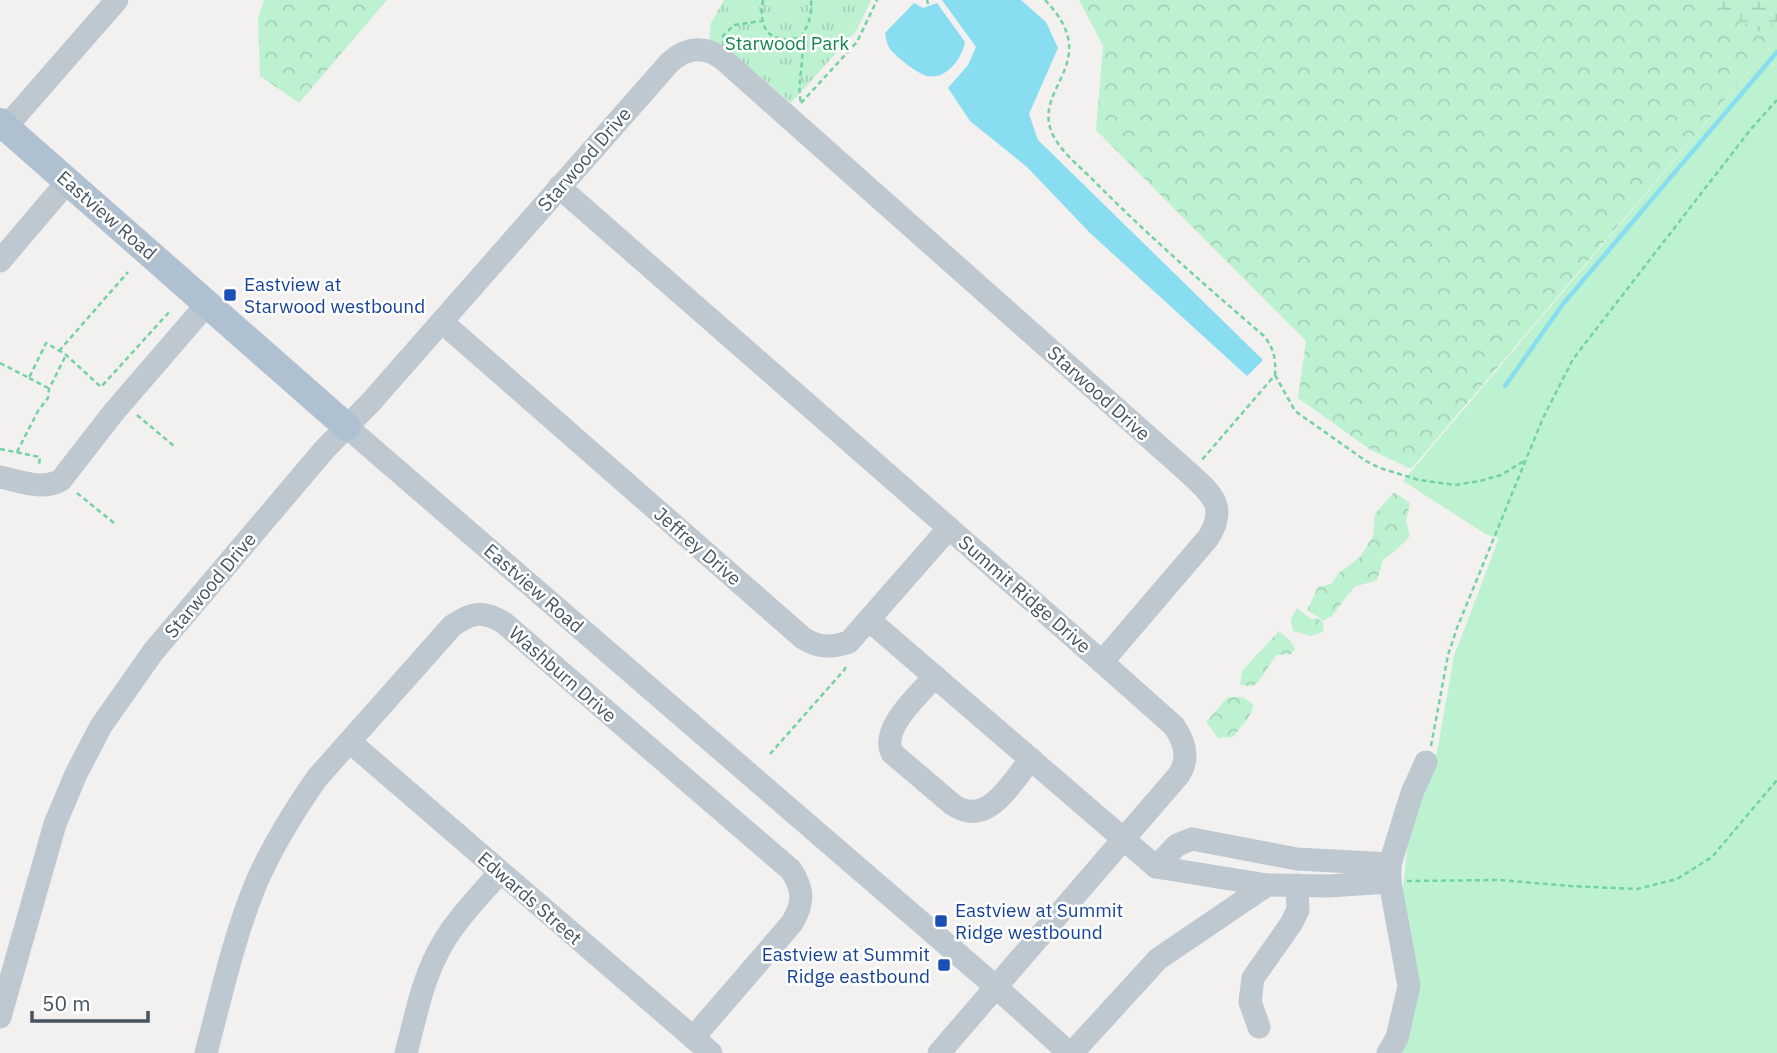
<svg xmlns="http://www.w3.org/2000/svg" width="1777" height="1053" font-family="'IBM Plex Sans',sans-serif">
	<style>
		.grass { fill: #bdf2d1 }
		.forest { fill: url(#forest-crowns) }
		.wetland { fill: url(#wetland-marsh) }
		.park { fill: url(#park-tufts) }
		.water { fill: #88ddf1 }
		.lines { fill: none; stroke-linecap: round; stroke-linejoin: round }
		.stream { stroke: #88ddf1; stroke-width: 4.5 }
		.path { stroke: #73d2a2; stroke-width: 2.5; stroke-dasharray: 5 3.5; stroke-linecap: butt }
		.minor { stroke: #bdc8d0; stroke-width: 23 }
		.major { stroke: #afc0d0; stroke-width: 28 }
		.transit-dot { fill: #1a4fb4; stroke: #fff; stroke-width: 2.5 }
		.labels { text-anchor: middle; stroke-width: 5; stroke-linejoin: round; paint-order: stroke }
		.park-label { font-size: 19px; fill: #12864a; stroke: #fff }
		.street-label { font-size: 19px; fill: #47545f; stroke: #fff }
		.transit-label { font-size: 19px; fill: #164399; stroke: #fff; text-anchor: start }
	</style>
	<defs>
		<pattern id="forest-crowns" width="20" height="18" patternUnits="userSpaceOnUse" patternTransform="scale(1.75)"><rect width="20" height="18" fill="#bdf2d1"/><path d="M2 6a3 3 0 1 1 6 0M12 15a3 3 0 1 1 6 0" fill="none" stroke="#a4d1b6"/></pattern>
		<pattern id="wetland-marsh" width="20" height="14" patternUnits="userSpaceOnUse" patternTransform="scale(1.75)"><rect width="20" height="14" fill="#bdf2d1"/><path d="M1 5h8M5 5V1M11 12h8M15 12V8" fill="none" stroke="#a4d1b6"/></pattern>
		<pattern id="park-tufts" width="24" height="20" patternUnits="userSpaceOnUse" patternTransform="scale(1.75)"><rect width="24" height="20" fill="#bdf2d1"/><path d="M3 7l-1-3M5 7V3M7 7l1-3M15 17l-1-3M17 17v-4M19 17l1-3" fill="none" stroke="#a4d1b6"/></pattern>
	</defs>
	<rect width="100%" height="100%" fill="#f3f0f0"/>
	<!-- grass -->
	<polygon class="grass" points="1777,39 1777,1053 1395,1053 1403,887 1410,823 1437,752 1454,656 1499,538 1487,535 1403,481"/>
	<!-- forest -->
	<g class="forest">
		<polygon points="264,0 387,0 299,103 260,76 258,19"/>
		<polygon points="1079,0 1777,0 1777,39 1411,469 1371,450 1298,398 1306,341 1096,130 1103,46"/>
		<polygon points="1394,492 1410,503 1406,521 1410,536 1394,552 1383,560 1377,580 1354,587 1331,617 1323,620 1307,610 1318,587 1331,584 1339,573 1360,557 1373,536 1375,514"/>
		<polygon points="1297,608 1311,619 1317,618 1324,623 1323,632 1311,636 1293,631 1291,619"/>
		<path d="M 1279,631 L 1290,640 L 1295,649 L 1291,654 L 1277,655 C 1268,665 1264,677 1254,686 L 1240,685 L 1242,671 Z"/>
		<polygon points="1228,697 1243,697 1254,705 1249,717 1233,737 1218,738 1206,722"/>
	</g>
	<!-- wetland -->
	<polygon class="wetland" points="1712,0 1777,0 1777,21 1760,32 1724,12"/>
	<!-- park -->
	<polygon class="park" points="724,0 871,0 857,30 791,103 729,50 709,40 711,23"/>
	<!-- water -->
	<g class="water">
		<polygon points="942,0 1021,0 1046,22 1058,48 1029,114 1038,140 1263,360 1247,376 1090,233 1027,167 970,121 948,88 968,65 976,47"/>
		<path d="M 914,3 L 923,8 L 937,3 L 965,42 C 962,59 946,80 927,76 C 918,74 895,56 890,49 C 887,45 886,38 885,33 Z"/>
	</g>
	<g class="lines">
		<!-- stream -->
		<polyline class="stream" points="1505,386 1563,304 1777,52"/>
		<!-- path -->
		<g class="path">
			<path d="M 763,0 C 758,30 770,45 801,37 C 809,24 812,15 811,0"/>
			<polyline points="927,0 928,4"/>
			<path d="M 1045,0 C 1105,62 1032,87 1052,133 C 1061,153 1083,169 1098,185 C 1151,238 1207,287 1264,336 C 1274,349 1276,358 1275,375 L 1201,461"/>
			<polyline points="722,37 734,25 761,21"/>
			<path d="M 801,37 C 806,59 796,81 801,103"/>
			<polyline points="801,103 857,42 877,0"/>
			<polyline points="59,351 128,272"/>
			<polyline points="0,363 29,378 46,343 65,354 101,387 171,310"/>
			<polyline points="1275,375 1295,411 1366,461 1380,468 1419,480 1455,485 1480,481 1501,475 1524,461"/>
			<polyline points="29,378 48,388"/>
			<polyline points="137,415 174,446"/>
			<polyline points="0,449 40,457 39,465"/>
			<polyline points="17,452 38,411 48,398 49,389 66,355"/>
			<polyline points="77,493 114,523"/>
			<polyline points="1431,746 1448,655 1457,628 1543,418 1573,359 1751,129 1777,100"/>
			<polyline points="770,754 845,669 846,664"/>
			<polyline points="1407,881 1500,880 1570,886 1637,889 1677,879 1712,857 1777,780"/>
		</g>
		<!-- minor -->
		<g class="minor">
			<polyline points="6,127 117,0"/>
			<path d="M 559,187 L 1102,662 L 1174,726 C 1185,742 1190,759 1178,776 L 939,1053"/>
			<polyline points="0,261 68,181"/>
			<path d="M 442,322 L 803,638 C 819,648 831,648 849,642 L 949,528"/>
			<polyline points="347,427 996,987 1069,1053"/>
			<path d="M 0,477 C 20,481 42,491 61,480 L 113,413 L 207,304"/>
			<polyline points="869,620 1156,867 1267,885 1328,886 1390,882"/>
			<path d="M 935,676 C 919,695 880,728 892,753 L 952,804 C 987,829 1010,784 1031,759"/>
			<polyline points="350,742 711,1053"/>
			<polyline points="1156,867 1177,845 1192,839 1297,859 1390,864"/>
			<path d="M 0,1017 L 55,824 L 76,774 L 101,726 L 153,652 L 324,450 L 371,402 L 670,62 C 687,47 706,45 724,60 L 1189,473 C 1212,494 1228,507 1208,538 L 1102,662"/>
			<polyline points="1259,1027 1250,1002 1253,978 1291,924 1298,910 1297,885"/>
			<path d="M 206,1053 C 221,996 234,936 257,881 C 273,845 294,811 317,778 L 452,626 C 472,612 483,610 504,623 L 791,870 C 804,890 804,903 792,923 L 693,1038"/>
			<path d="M 406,1053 C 415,1020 421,985 437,954 C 452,923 478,898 500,872"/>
			<polyline points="1072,1053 1158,959 1267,885"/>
			<polyline points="1388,1053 1397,1038 1409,986 1390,882 1390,864 1412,793 1426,762"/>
		</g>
		<!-- major -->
		<polyline class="major" points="0,122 347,427"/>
	</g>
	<!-- markers -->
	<g class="transit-dot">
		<rect x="223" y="288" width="14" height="14" rx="3.5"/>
		<rect x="934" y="914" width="14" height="14" rx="3.5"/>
		<rect x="937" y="958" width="14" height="14" rx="3.5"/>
	</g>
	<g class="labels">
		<!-- park labels -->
		<g class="park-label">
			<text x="787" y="50">Starwood Park</text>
		</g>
		<!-- street labels -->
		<g class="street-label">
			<text transform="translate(584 159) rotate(-49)" y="7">Starwood Drive</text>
			<text transform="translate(107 215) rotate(41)" y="7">Eastview Road</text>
			<text transform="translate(1099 393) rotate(42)" y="7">Starwood Drive</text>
			<text transform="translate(698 546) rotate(41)" y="7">Jeffrey Drive</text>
			<text transform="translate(210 585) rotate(-50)" y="7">Starwood Drive</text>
			<text transform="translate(534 588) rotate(41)" y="7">Eastview Road</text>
			<text transform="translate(1025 594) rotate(41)" y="7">Summit Ridge Drive</text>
			<text transform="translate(563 674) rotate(41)" y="7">Washburn Drive</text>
			<text transform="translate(530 898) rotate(41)" y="7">Edwards Street</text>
		</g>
		<!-- transit labels -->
		<g class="transit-label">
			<text x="244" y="291">Eastview at<tspan x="244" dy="22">Starwood westbound</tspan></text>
			<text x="955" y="917">Eastview at Summit<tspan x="955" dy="22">Ridge westbound</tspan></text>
			<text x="930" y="961" text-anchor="end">Eastview at Summit<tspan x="930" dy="22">Ridge eastbound</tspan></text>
		</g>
	</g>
	<!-- scale -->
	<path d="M32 1011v10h116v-10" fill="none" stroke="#47545f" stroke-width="3.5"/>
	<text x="42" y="1011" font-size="21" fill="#47545f" stroke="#ffffff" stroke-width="5" paint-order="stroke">50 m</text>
</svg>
